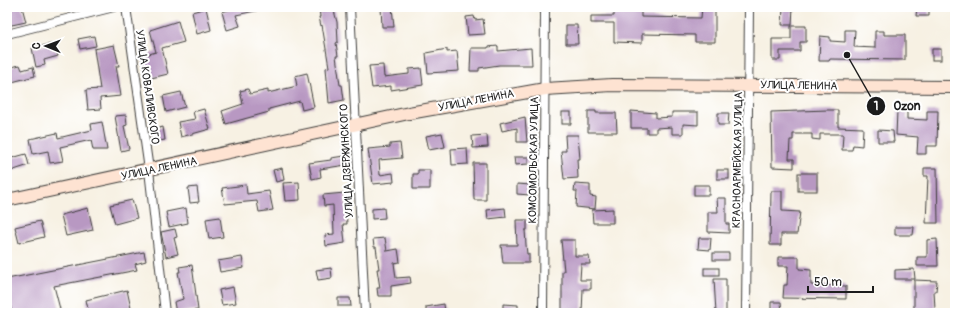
<svg xmlns="http://www.w3.org/2000/svg" width="962" height="320" font-family="Pangolin,sans-serif">
	<style>
		.building { fill: #b898c2 }
		.lines { fill: none; stroke-linecap: round; stroke-linejoin: round }
		.street-casing { stroke: #3d3c3a; stroke-width: 10 }
		.secondary-casing { stroke: #3d3c3a; stroke-width: 14 }
		.street { stroke: #fff; stroke-width: 8 }
		.secondary { stroke: #fee3d2; stroke-width: 12 }
		.labels { text-anchor: middle; stroke-width: 4; stroke-linejoin: round; paint-order: stroke }
		.street-label { font-size: 11px; fill: #1c1c1c; stroke: #fff }
		.leader { fill: none; stroke: #1c1c1c; stroke-width: 1.5 }
		.callout-dot { fill: #1c1c1c; stroke: #fff; stroke-width: 1.5 }
		.mark-label { font-size: 12px; text-anchor: middle; font-weight: bold; fill: #fff }
		.callout-label { font-size: 12px; text-anchor: middle; font-weight: bold; fill: #1c1c1c; stroke: #fff; stroke-width: 4; stroke-linejoin: round; paint-order: stroke }
	</style>
	<rect width="100%" height="100%" fill="#fff"/>
	<filter id="ink" filterUnits="userSpaceOnUse"><feTurbulence type="fractalNoise" baseFrequency=".025" numOctaves="2"/><feDisplacementMap in="SourceGraphic" scale="8" xChannelSelector="R" yChannelSelector="G"/><feConvolveMatrix kernelMatrix="1 2 1 2 8 2 1 2 1" color-interpolation-filters="sRGB"/></filter>
	<filter id="wash" filterUnits="userSpaceOnUse"><feTurbulence type="fractalNoise" baseFrequency=".012" numOctaves="4" result="noise"/><feDisplacementMap in="SourceGraphic" scale="16" xChannelSelector="R" yChannelSelector="G"/><feGaussianBlur stdDeviation="0.9" result="paint"/><feColorMatrix in="noise" values="0 0 0 0 0 0 0 0 0 0 0 0 0 0 0 0 0 1.4 0 .05"/><feComposite in="paint" operator="in"/></filter>
	<g filter="url(#wash)">
		<rect width="100%" height="100%" fill="#f7f1e3"/>
		<g id="blocks">
			<!-- building -->
			<g class="building">
				<polygon points="7,7 22,7 26,22 7,26"/>
				<polygon points="238,7 260,7 260,10 236,15 240,26 227,30 222,12"/>
				<polygon points="319,7 333,7 337,22 338,42 336,43 338,56 336,56 340,85 342,85 344,100 329,103 326,68 329,67 322,25 321,26 319,17 320,17"/>
				<polygon points="381,7 392,7 394,27 382,27"/>
				<polygon points="614,7 641,7 641,17 701,18 702,7 715,7 715,42 695,42 695,35 642,34 642,43 614,42 614,23 591,23 591,16 614,16"/>
				<polygon points="783,7 793,7 792,25 782,25"/>
				<polygon points="917,7 929,7 929,16 916,16"/>
				<polygon points="206,8 211,30 197,34 192,12"/>
				<polygon points="474,16 475,20 483,19 485,34 468,35 466,17"/>
				<polygon points="178,21 184,42 162,48 168,74 147,79 142,56 156,52 150,30"/>
				<polygon points="566,25 577,25 578,44 566,44"/>
				<polygon points="791,26 806,26 806,42 800,42 800,51 780,51 780,60 772,60 772,39 791,39"/>
				<polygon points="845,30 855,30 854,47 875,48 875,31 884,31 884,35 905,35 905,60 830,59 829,61 819,61 820,36 830,37 830,41 845,42"/>
				<polygon points="94,36 96,46 80,49 78,39"/>
				<polygon points="51,44 52,50 56,49 58,56 44,60 45,65 36,67 32,48"/>
				<polygon points="114,45 119,66 116,66 121,96 100,98 101,109 88,110 86,90 100,89 94,49"/>
				<polygon points="498,46 498,51 531,48 532,65 499,65 479,68 479,71 470,71 471,48 488,48 488,47"/>
				<polygon points="447,49 447,52 457,51 459,71 428,73 426,53"/>
				<rect x="932" y="49" width="9" height="11"/>
				<polygon points="20,65 22,70 33,67 35,76 12,82 11,79 7,80 7,68"/>
				<polygon points="383,65 384,77 409,74 409,69 421,68 423,85 391,90 391,86 372,88 369,66"/>
				<polygon points="307,73 314,107 302,110 300,101 269,109 269,112 226,124 222,111 243,104 240,91 248,89 250,94 268,90 268,93 297,86 295,76"/>
				<polygon points="181,92 185,107 166,112 163,96"/>
				<polygon points="204,109 210,129 181,137 178,122 195,119 193,112"/>
				<polygon points="828,110 838,110 838,127 863,128 862,146 853,145 852,150 842,150 843,134 820,134 820,140 812,139 812,134 793,134 793,140 790,140 789,159 794,159 794,168 772,167 771,112"/>
				<polygon points="588,111 596,111 596,113 616,113 617,132 588,132"/>
				<polygon points="631,111 656,113 656,118 672,117 672,112 698,112 698,125 683,124 683,134 672,134 672,127 656,128 656,133 647,133 647,128 631,128"/>
				<polygon points="897,111 907,111 907,119 927,120 927,111 938,111 937,146 926,146 926,154 917,154 918,137 896,135"/>
				<rect x="562" y="112" width="9" height="12"/>
				<polygon points="718,113 729,113 728,125 718,125"/>
				<polygon points="126,115 127,125 124,126 129,149 121,151 115,116"/>
				<polygon points="525,117 527,142 517,142 517,128 502,131 500,123"/>
				<polygon points="102,122 107,150 93,150 91,140 60,147 63,161 50,163 48,151 33,154 30,139 57,133 58,138 92,130 91,124"/>
				<polygon points="163,127 165,140 154,142 151,130"/>
				<polygon points="878,130 893,131 894,142 878,142"/>
				<polygon points="442,133 445,147 429,150 426,136"/>
				<polygon points="487,135 488,147 473,148 472,136"/>
				<polygon points="565,135 578,135 580,159 577,159 578,178 564,179 561,151 566,151"/>
				<polygon points="400,143 402,158 379,160 380,175 393,173 394,182 373,184 368,149 390,147 390,144"/>
				<polygon points="467,148 468,164 452,165 451,149"/>
				<polygon points="26,154 29,165 11,171 8,159"/>
				<polygon points="344,156 346,165 320,169 321,177 312,179 309,163 331,160 331,158"/>
				<polygon points="514,157 528,157 528,164 515,165"/>
				<polygon points="473,163 486,163 486,200 474,200"/>
				<polygon points="282,168 284,180 276,182 273,170"/>
				<polygon points="924,168 937,168 938,223 926,223 928,176 924,176"/>
				<polygon points="418,170 430,170 430,189 413,189 413,174 418,174"/>
				<rect x="717" y="170" width="12" height="9"/>
				<rect x="798" y="173" width="19" height="18"/>
				<polygon points="299,182 300,200 285,201 283,183"/>
				<polygon points="517,184 531,185 530,195 517,194"/>
				<polygon points="575,184 590,185 590,196 596,197 595,209 576,207 577,191 574,191"/>
				<polygon points="246,185 247,194 269,191 273,210 259,212 257,201 225,204 222,188"/>
				<rect x="694" y="185" width="15" height="10"/>
				<polygon points="197,187 199,202 190,203 188,188"/>
				<polygon points="771,191 782,191 782,211 800,212 797,234 781,234 781,245 770,245"/>
				<polygon points="345,193 347,224 343,224 345,243 326,246 325,235 334,234 333,205 324,206 323,195"/>
				<polygon points="717,198 726,198 726,224 729,224 729,233 708,232 708,212 718,212"/>
				<polygon points="132,200 137,218 115,224 110,205"/>
				<polygon points="88,208 93,230 66,236 61,215"/>
				<polygon points="186,208 188,223 169,227 166,212"/>
				<polygon points="384,208 385,218 372,219 372,209"/>
				<polygon points="505,208 506,217 488,219 487,210"/>
				<polygon points="613,209 613,223 593,223 592,210"/>
				<polygon points="220,217 223,237 209,239 206,219"/>
				<polygon points="516,220 527,220 527,230 525,230 526,245 527,254 529,254 529,263 503,263 501,245 517,245"/>
				<polygon points="40,221 44,237 19,243 15,227"/>
				<polygon points="895,227 914,227 913,235 895,235"/>
				<polygon points="175,229 177,237 174,238 178,254 166,257 161,232"/>
				<polygon points="385,238 387,251 398,249 400,262 394,263 396,278 410,277 411,283 391,286 391,296 378,296 377,288 380,288 377,269 379,269 376,247 374,247 373,239"/>
				<polygon points="699,238 711,238 710,250 698,249"/>
				<polygon points="937,239 938,266 917,266 917,257 927,257 927,240"/>
				<polygon points="561,240 575,240 575,256 589,256 590,264 581,264 580,280 591,280 591,289 583,289 582,313 562,313 562,271 564,271"/>
				<polygon points="144,252 146,261 135,264 137,270 54,286 60,309 40,313 12,313 7,290 7,279"/>
				<rect x="713" y="253" width="16" height="7"/>
				<polygon points="242,257 244,268 220,272 218,261"/>
				<polygon points="778,257 799,257 799,269 811,270 811,285 846,286 846,299 783,298 784,285 787,285 788,266 778,266"/>
				<polygon points="192,265 198,310 176,313 174,302 183,299 178,272 180,272 179,267"/>
				<polygon points="331,268 332,278 318,280 316,270"/>
				<rect x="704" y="268" width="15" height="7"/>
				<polygon points="914,269 915,279 895,279 895,270"/>
				<polygon points="714,279 726,279 726,313 716,313"/>
				<polygon points="914,280 937,281 936,291 934,291 935,310 914,310"/>
				<polygon points="233,287 236,303 222,305 219,290"/>
				<polygon points="127,290 132,313 89,313 86,300"/>
				<polygon points="338,298 350,298 351,306 338,306"/>
				<polygon points="771,302 781,302 782,313 771,313"/>
				<polygon points="444,304 445,313 426,313 426,307"/>
				<polygon points="503,304 518,305 518,313 503,313"/>
			</g>
		</g>
	</g>
	<g filter="url(#ink)">
		<use href="#blocks" fill-opacity="0" stroke="#3d3c3a" stroke-width="1"/>
		<g class="lines">
			<!-- street casing -->
			<g class="street-casing">
				<g id="street">
					<polyline points="126,7 149,170 165,313"/>
					<polyline points="350,7 365,313"/>
					<polyline points="7,34 114,7"/>
					<polyline points="543,313 545,7"/>
					<polyline points="746,313 749,7"/>
				</g>
			</g>
			<!-- secondary casing -->
			<g class="secondary-casing">
				<polyline id="secondary" points="7,200 409,113 545,89 612,85 955,87"/>
			</g>
			<!-- street -->
			<use href="#street" class="street"/>
			<!-- secondary -->
			<use href="#secondary" class="secondary"/>
		</g>
	</g>
	<g class="labels">
		<!-- street labels -->
		<g class="street-label">
			<text transform="translate(799 85) rotate(1)" y="4">УЛИЦА ЛЕНИНА</text>
			<text transform="translate(148 87) rotate(82)" y="4">УЛИЦА КОВАЛИВСКОГО</text>
			<text transform="translate(476 100) rotate(-11)" y="4">УЛИЦА ЛЕНИНА</text>
			<text transform="translate(533 160) rotate(-89)" y="4">КОМСОМОЛЬСКАЯ УЛИЦА</text>
			<text transform="translate(737 160) rotate(-89)" y="4">КРАСНОАРМЕЙСКАЯ УЛИЦА</text>
			<text transform="translate(346 161) rotate(-93)" y="4">УЛИЦА ДЗЕРЖИНСКОГО</text>
			<text transform="translate(159 168) rotate(-12)" y="4">УЛИЦА ЛЕНИНА</text>
		</g>
	</g>
	<!-- callouts -->
	<path class="leader" d="M847 55L876 106"/>
	<g class="callout-dot">
		<circle cx="847" cy="55" r="4"/>
		<circle cx="876" cy="106" r="10"/>
	</g>
	<g class="mark-label">
		<text x="876" y="110">1</text>
	</g>
	<g class="callout-label">
		<text x="907" y="110">Ozon</text>
	</g>
	<!-- margin -->
	<rect width="962" height="320" fill="none" stroke="#fff" stroke-width="24"/>
	<!-- north arrow -->
	<g transform="translate(46 46) rotate(271)" stroke="#ffffff" stroke-width="3" paint-order="stroke">
	<path d="M0-3L7 15L0 10L-7 15Z" fill="#1c1c1c"/>
	<text y="-6" font-size="11" font-weight="bold" text-anchor="middle" fill="#1c1c1c">С</text>
	</g>
	<!-- scale -->
	<path d="M808 286v6h65v-6" fill="none" stroke="#1c1c1c" stroke-width="2"/>
	<text x="814" y="286" font-size="12" fill="#1c1c1c" stroke="#ffffff" stroke-width="3" paint-order="stroke">50 m</text>
</svg>
